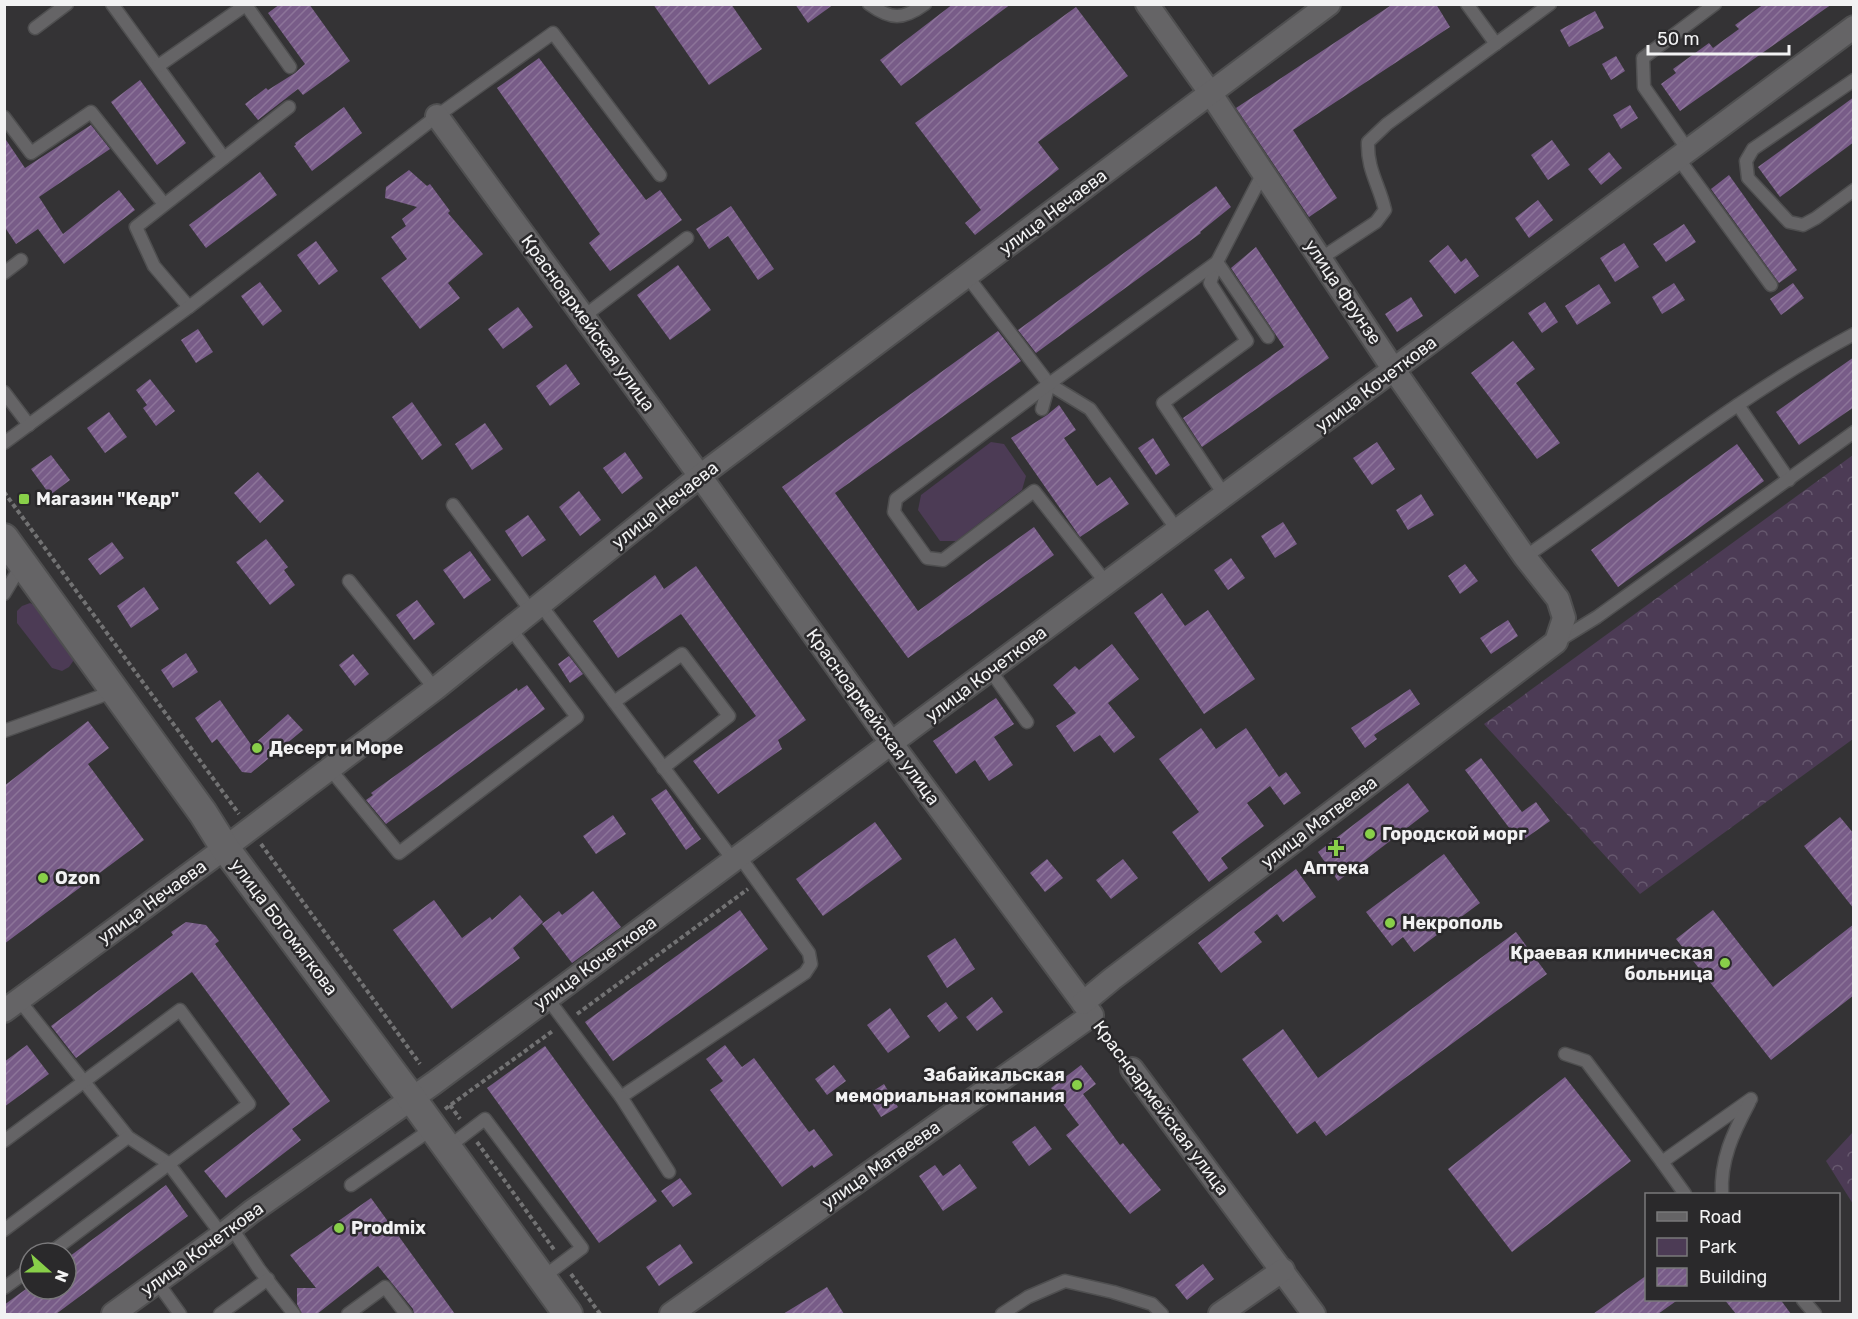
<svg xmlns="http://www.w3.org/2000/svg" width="1858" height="1319" font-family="Rubik,sans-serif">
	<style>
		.green { fill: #4c3b55 }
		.forest { fill: url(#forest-crowns) }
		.building { fill: url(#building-hatch) }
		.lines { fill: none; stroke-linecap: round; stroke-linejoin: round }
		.service-casing { stroke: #4f4f50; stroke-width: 15 }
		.minor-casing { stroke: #4f4f50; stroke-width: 26 }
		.tertiary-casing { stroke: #4f4f50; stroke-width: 32 }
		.path { stroke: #727273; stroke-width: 4; stroke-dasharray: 4.5 3; stroke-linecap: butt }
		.service { stroke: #656466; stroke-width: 12 }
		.minor { stroke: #656466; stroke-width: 22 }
		.tertiary { stroke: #656466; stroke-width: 28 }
		.poi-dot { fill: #88cf49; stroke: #2a292b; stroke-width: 2 }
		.labels { text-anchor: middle; stroke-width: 5; stroke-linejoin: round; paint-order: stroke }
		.street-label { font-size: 18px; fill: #f2f2f3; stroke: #2a292b }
		.poi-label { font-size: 18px; font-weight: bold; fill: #f2f2f3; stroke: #2a292b; text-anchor: start }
	</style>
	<defs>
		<pattern id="forest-crowns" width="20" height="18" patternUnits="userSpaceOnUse" patternTransform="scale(1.5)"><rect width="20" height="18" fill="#4c3b55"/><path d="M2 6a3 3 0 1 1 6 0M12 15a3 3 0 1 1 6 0" fill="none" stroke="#66586e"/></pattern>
		<pattern id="building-hatch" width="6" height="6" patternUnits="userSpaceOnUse" patternTransform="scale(1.5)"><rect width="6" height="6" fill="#785c88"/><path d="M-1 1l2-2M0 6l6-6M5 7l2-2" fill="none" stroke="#8c7499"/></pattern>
	</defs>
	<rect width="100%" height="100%" fill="#343335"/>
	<!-- green -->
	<g class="green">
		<polygon points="991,442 1004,444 1026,476 1022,490 956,541 940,541 918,510 921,495"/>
		<polygon points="30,603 40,608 73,652 74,660 69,667 62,671 52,668 17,623 17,611 22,606"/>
	</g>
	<!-- forest -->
	<g class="forest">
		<polygon points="1853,455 1853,739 1640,894 1484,724"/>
		<polygon points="1853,1132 1853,1204 1826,1161"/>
	</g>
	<!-- building -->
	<g class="building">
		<polygon points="280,4 309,4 350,61 303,95 298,89 258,120 245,104 266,88 268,90 295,73 305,64 268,13"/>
		<polygon points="653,4 731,4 762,49 709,85"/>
		<polygon points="795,4 834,4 808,23"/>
		<polygon points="953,4 1011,4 901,86 880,60"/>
		<polygon points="1393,4 1436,4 1450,27 1293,130 1337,198 1309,217 1236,108"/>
		<polygon points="1764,4 1832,4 1680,111 1661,84 1676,73 1673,69 1709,43 1713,48 1739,29 1735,25"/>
		<polygon points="1076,7 1128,76 1038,142 1059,169 975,235 965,223 981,210 915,123"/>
		<polygon points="1595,11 1604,28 1569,47 1560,30"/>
		<polygon points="1616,56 1625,71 1611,80 1602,64"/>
		<polygon points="539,58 646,200 660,190 682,220 610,271 589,243 600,234 497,88"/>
		<polygon points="140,80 186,143 157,165 111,102"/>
		<polygon points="1854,97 1854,142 1780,197 1758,167"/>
		<polygon points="1630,105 1638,118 1621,129 1613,115"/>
		<polygon points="344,107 362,133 312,171 294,146 296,145 295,143"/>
		<polygon points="91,125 110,149 39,197 63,234 119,190 135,210 64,264 38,229 16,244 4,226 4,137 25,168"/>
		<polygon points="1552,140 1570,165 1548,180 1531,155"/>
		<polygon points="1609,152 1622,168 1601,185 1588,169"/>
		<polygon points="409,170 427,186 430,184 450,211 448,213 483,254 448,283 460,298 420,329 381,278 407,259 391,237 406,226 402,219 417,207 385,198 386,187"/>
		<polygon points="260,172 277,195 206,248 189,225"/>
		<polygon points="1729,175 1797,270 1779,283 1711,189"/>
		<polygon points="1216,186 1231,207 1200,232 1201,233 1036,353 1018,330"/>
		<polygon points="1538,200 1553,220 1529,238 1515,218"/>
		<polygon points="731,206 774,269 758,280 728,236 709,249 696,229"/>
		<polygon points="1684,224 1696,242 1666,262 1653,244"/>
		<polygon points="316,241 338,271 319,285 297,255"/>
		<polygon points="1624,243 1639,267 1615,282 1600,258"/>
		<polygon points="1448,245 1461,262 1466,258 1479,276 1455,294 1429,261"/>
		<polygon points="1256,247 1329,358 1202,447 1183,418 1284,347 1231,268"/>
		<polygon points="678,265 711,310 670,340 637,295"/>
		<polygon points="260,282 282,311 263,326 241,296"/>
		<polygon points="1674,283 1685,300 1662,314 1652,297"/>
		<polygon points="1793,283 1804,298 1781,315 1770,299"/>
		<polygon points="1599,284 1611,303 1577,325 1565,306"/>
		<polygon points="1411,297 1423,316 1397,332 1385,314"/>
		<polygon points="1545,302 1558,322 1542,333 1528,313"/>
		<polygon points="518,307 533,327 503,349 488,329"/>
		<polygon points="198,329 213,352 196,363 181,340"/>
		<polygon points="998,331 1021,361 835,493 918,611 1034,527 1054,555 908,658 782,487"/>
		<polygon points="1513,341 1535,369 1516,383 1560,443 1537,459 1471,373"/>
		<polygon points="1854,357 1854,407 1799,445 1776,412"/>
		<polygon points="566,364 580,384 550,406 536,386"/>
		<polygon points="150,379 175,411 156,426 143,408 147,405 136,390"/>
		<polygon points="412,402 442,445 422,460 392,417"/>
		<polygon points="1059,405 1076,430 1064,438 1097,486 1110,477 1129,504 1080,537 1011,438 1047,415"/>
		<polygon points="109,412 127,437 105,453 87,428"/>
		<polygon points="485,423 503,449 472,470 455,444"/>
		<polygon points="1153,438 1170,465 1156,475 1138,448"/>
		<polygon points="1377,442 1395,469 1372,485 1353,458"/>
		<polygon points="1737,444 1764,481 1618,587 1591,550"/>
		<polygon points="625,452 643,478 622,494 603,468"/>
		<polygon points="51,455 70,480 50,495 31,469"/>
		<polygon points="258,472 284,501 260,523 234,493"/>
		<polygon points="579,491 601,520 580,536 559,507"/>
		<polygon points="1421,494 1434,515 1408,530 1396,510"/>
		<polygon points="528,515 546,540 522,557 505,531"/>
		<polygon points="1283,522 1297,544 1275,558 1261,536"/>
		<polygon points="266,539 288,567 284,570 295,585 270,605 236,562"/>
		<polygon points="112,542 124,558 100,575 88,559"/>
		<polygon points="470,551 491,580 464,599 443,570"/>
		<polygon points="1231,558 1245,578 1228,590 1214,570"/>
		<polygon points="1465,564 1478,581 1460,594 1448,576"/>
		<polygon points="696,566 806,720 778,740 782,749 718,794 693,761 756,716 681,614 618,658 593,621 655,575 664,589"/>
		<polygon points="144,587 159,609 131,628 117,606"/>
		<polygon points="1162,593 1185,626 1208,610 1255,679 1204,714 1134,613"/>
		<polygon points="417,600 435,624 414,640 396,615"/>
		<polygon points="1508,620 1518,636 1491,654 1480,638"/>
		<polygon points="1112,644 1139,679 1108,703 1135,737 1114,753 1100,735 1074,752 1056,726 1076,713 1053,685 1075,666 1079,670"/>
		<polygon points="186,653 198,672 173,688 161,670"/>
		<polygon points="353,654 369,674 355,686 339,665"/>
		<polygon points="569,656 583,674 570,683 558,664"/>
		<polygon points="527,685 545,709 386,824 366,800 373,795 371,793 517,688 518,691"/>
		<polygon points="1410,689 1420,704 1374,735 1377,739 1365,748 1351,728"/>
		<polygon points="996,698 1014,724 994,737 1013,765 989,781 975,760 956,774 933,741"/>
		<polygon points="220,700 252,746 288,714 303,730 251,773 242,772 217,739 212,743 195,718"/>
		<polygon points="88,721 109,748 88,764 144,840 4,944 4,786"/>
		<polygon points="1201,728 1216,749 1246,728 1279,777 1286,772 1301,793 1284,805 1270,786 1247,803 1264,826 1221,858 1228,868 1209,882 1172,832 1199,812 1159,759"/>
		<polygon points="1481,758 1522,812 1536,802 1550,821 1520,842 1465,770"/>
		<polygon points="1408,783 1429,811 1338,881 1318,852"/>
		<polygon points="666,789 701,839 686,850 651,799"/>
		<polygon points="613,815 626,834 596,854 583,836"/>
		<polygon points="1840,817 1854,834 1854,909 1804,846"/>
		<polygon points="875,822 902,859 823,916 796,879"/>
		<polygon points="1444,854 1480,903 1414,952 1403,937 1392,946 1366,912"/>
		<polygon points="1047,859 1063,878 1045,892 1030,873"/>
		<polygon points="1123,859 1138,878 1111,899 1096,880"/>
		<polygon points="1296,869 1316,897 1283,922 1277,914 1254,932 1262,942 1221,973 1198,943"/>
		<polygon points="593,891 621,927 572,963 542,924 559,911 562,915"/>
		<polygon points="520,895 543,922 513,948 520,958 452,1009 393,930 434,900 462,938 490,917 492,920"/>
		<polygon points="740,910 768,949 613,1061 585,1022"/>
		<polygon points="1713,910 1773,987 1854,924 1854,995 1771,1060 1676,939"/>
		<polygon points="186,922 206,925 219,941 215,944 330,1101 292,1129 301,1140 226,1198 204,1171 290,1104 192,972 76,1058 51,1026 173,935 171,932"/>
		<polygon points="1516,932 1547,974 1326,1136 1315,1121 1297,1134 1242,1059 1283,1029 1318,1078"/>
		<polygon points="955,938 975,969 947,988 927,956"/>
		<polygon points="992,997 1003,1012 977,1031 966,1017"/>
		<polygon points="946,1002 958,1018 939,1032 927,1016"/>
		<polygon points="890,1008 910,1037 888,1053 867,1025"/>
		<polygon points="27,1045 49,1074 4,1107 4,1062"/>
		<polygon points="725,1045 742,1067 754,1058 809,1132 814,1129 833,1155 814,1168 812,1165 782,1187 710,1090 723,1081 706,1059"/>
		<polygon points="545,1046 657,1201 599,1243 487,1088"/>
		<polygon points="834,1065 846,1081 827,1095 815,1079"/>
		<polygon points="1081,1065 1096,1084 1083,1094 1120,1145 1123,1143 1161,1190 1130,1214 1066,1135 1079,1125 1051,1088"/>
		<polygon points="1565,1077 1631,1161 1512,1252 1448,1169"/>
		<polygon points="884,1084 898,1107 881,1117 867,1095"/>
		<polygon points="1035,1126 1052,1149 1029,1166 1012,1142"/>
		<polygon points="960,1164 977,1188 943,1211 919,1176 935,1165 943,1176"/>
		<polygon points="680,1178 692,1194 673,1207 661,1191"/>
		<polygon points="166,1185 188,1216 56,1314 4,1314 4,1305 26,1289 66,1289 66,1259"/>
		<polygon points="371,1198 455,1314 414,1314 413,1309 378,1266 317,1314 302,1314 297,1304 297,1288 316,1288 290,1255"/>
		<polygon points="680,1244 693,1263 659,1286 646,1267"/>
		<polygon points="1203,1264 1214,1279 1187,1300 1175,1285"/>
		<polygon points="1647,1275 1647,1299 1679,1299 1658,1314 1593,1314"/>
		<polygon points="827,1287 844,1314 783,1314"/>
		<polygon points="1724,1299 1780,1299 1791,1314 1736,1314"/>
	</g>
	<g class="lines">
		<!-- service casing -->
		<g class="service-casing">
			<g id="service">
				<polyline points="112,4 224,158"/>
				<path d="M 869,4 C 891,20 903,20 925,4"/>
				<polyline points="1467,4 1496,44"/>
				<polyline points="246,5 290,67"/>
				<polyline points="35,28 67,4"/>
				<polyline points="158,66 247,4"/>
				<polyline points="1854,80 1753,149 1746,161 1748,178 1789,222 1803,225 1816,218 1854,190"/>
				<polyline points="4,117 31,153 91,112 164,204"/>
				<polyline points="1688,150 1644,87 1643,58 1715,4"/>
				<polyline points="1678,158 1771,285"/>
				<path d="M 1320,259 L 1376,222 L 1385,210 C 1379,184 1367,170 1368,142 L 1387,124 L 1550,4"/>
				<polyline points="4,273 21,260"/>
				<polyline points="967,276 1049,384 1090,409 1178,531"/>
				<polyline points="189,307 154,266 136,227 289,107"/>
				<polyline points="583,317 687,238"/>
				<polyline points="4,392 29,425"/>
				<polyline points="1738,405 1789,480"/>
				<polyline points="1042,409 1049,384"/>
				<polyline points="4,443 189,307 437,116 553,33 660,175"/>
				<polyline points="1225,496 1163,403 1247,341 1210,283 1217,262 1263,173"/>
				<polyline points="453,505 531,611"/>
				<path d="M 1525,557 C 1634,482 1736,397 1854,334"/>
				<polyline points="349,581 435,689"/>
				<polyline points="1107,584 1034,491 943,560 927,558 894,512 896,499 1049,384 1217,262 1268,337"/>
				<polyline points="4,594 22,564"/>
				<polyline points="540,604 734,861"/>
				<polyline points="1558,641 1597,617 1854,432"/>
				<polyline points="990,670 1027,722"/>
				<polyline points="614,702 682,654 729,716 663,768"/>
				<polyline points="4,731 115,691"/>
				<polyline points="330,769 399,853 577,717 510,628"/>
				<polyline points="548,999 621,1097 805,973 811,964 809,953 740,857"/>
				<polyline points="19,1000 128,1137 168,1163 222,1235"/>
				<polyline points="1565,1054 1586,1061 1662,1162 1751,1099"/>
				<polyline points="621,1097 669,1172"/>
				<polyline points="4,1141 180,1010 249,1104 50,1253"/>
				<polyline points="447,1148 485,1119 582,1248 542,1278"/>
				<polyline points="1662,1162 1685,1194"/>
				<polyline points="351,1185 433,1128"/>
				<path d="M 1722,1194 C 1720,1160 1733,1133 1749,1103"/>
				<polyline points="231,1227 259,1269 294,1314"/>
				<polyline points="4,1230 128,1137"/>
				<polyline points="157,1282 180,1314"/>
				<polyline points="4,1288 30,1269"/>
				<polyline points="1803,1300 1815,1314"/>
				<polyline points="220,1314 268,1279"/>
				<polyline points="348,1314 385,1287 406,1314"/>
				<polyline points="1002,1314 1028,1297 1065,1281 1113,1292 1152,1304 1162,1314"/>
			</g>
		</g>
		<!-- minor casing -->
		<g class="minor-casing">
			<g id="minor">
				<polyline points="437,116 700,476 892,744 1092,1015 671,1314"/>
				<polyline points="1083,1003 1112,979 1556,642 1564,618 1558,599 1525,557 1394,370 1211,94 1147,4"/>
				<polyline points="4,1011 225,848 435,689 700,476 1329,4"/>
				<polyline points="1132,1069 1314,1314"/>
				<polyline points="113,1314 222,1235 251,1212 434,1083 1854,27"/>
				<polyline points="1220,1314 1283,1270"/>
			</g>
		</g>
		<!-- tertiary casing -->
		<g class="tertiary-casing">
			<polyline id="tertiary" points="4,538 203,813 225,848 412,1099 568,1314"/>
		</g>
		<!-- path -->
		<g class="path">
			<polyline points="4,492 239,814"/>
			<polyline points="261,844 420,1064"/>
			<polyline points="577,1014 748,889"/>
			<polyline points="1103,1030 1120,1053"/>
			<polyline points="450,1105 460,1119"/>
			<polyline points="445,1109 554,1030"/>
			<polyline points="477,1142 555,1251"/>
			<polyline points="571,1274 600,1314"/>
		</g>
		<!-- service -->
		<use href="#service" class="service"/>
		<!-- minor -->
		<use href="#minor" class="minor"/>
		<!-- tertiary -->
		<use href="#tertiary" class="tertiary"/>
	</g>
	<!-- markers -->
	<g class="poi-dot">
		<rect x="18" y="493" width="12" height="12" rx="3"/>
		<circle cx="257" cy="748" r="6"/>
		<circle cx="1370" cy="834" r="6"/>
		<path d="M1333 839h6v6h6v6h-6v6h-6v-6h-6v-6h6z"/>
		<circle cx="43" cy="878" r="6"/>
		<circle cx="1390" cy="923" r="6"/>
		<circle cx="1725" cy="963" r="6"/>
		<circle cx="1077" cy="1085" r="6"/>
		<circle cx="339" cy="1228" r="6"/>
	</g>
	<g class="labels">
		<!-- street labels -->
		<g class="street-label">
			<text transform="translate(1053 212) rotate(-37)" y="6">улица Нечаева</text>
			<text transform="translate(1343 292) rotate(56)" y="6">улица Фрунзе</text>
			<text transform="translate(588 323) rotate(54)" y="6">Красноармейская улица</text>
			<text transform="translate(1376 384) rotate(-37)" y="6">улица Кочеткова</text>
			<text transform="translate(665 505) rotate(-38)" y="6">улица Нечаева</text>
			<text transform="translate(986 674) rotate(-37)" y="6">улица Кочеткова</text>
			<text transform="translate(873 717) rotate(54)" y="6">Красноармейская улица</text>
			<text transform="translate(1319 822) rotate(-37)" y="6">улица Матвеева</text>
			<text transform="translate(152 902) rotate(-36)" y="6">улица Нечаева</text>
			<text transform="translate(284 927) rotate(53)" y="6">улица Богомягкова</text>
			<text transform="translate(595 963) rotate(-36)" y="6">улица Кочеткова</text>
			<text transform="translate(1161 1108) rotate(53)" y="6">Красноармейская улица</text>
			<text transform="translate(881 1165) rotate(-35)" y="6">улица Матвеева</text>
			<text transform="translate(202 1249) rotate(-36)" y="6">улица Кочеткова</text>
		</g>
		<!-- poi labels -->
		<g class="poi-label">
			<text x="36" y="505">Магазин "Кедр"</text>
			<text x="269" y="754">Десерт и Море</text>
			<text x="1382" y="840">Городской морг</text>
			<text x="1336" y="874" text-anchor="middle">Аптека</text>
			<text x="55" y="884">Ozon</text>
			<text x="1402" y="929">Некрополь</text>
			<text x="1713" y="959" text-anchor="end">Краевая клиническая<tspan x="1713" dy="21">больница</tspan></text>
			<text x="1065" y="1081" text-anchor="end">Забайкальская<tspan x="1065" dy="21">мемориальная компания</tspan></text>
			<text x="351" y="1234">Prodmix</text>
		</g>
	</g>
	<!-- border -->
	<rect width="1858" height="1319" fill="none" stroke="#f2f2f3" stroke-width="12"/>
	<!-- legend -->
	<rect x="1645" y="1193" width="195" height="108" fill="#2a292b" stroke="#7a797b" stroke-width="1.5"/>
	<rect x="1657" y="1212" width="30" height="9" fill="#656466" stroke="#7a797b" stroke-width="1.5"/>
	<text x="1699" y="1223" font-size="18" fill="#f2f2f3">Road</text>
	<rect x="1657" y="1238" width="30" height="18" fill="#4c3b55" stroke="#7a797b" stroke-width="1.5"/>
	<text x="1699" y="1253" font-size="18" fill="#f2f2f3">Park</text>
	<rect x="1657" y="1268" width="30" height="18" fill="url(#building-hatch)" stroke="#7a797b" stroke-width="1.5"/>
	<text x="1699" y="1283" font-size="18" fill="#f2f2f3">Building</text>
	<!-- north arrow -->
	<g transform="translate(48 1271) rotate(111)"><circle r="28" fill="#2a292b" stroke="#7a797b" stroke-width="1.5"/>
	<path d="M0-4.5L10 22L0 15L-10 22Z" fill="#88cf49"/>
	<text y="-9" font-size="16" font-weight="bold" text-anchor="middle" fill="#f2f2f3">N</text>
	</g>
	<!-- scale -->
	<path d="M1648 45v9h141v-9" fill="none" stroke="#f2f2f3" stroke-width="3"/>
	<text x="1657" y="45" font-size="18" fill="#f2f2f3" stroke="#2a292b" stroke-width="4.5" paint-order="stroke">50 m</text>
</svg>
